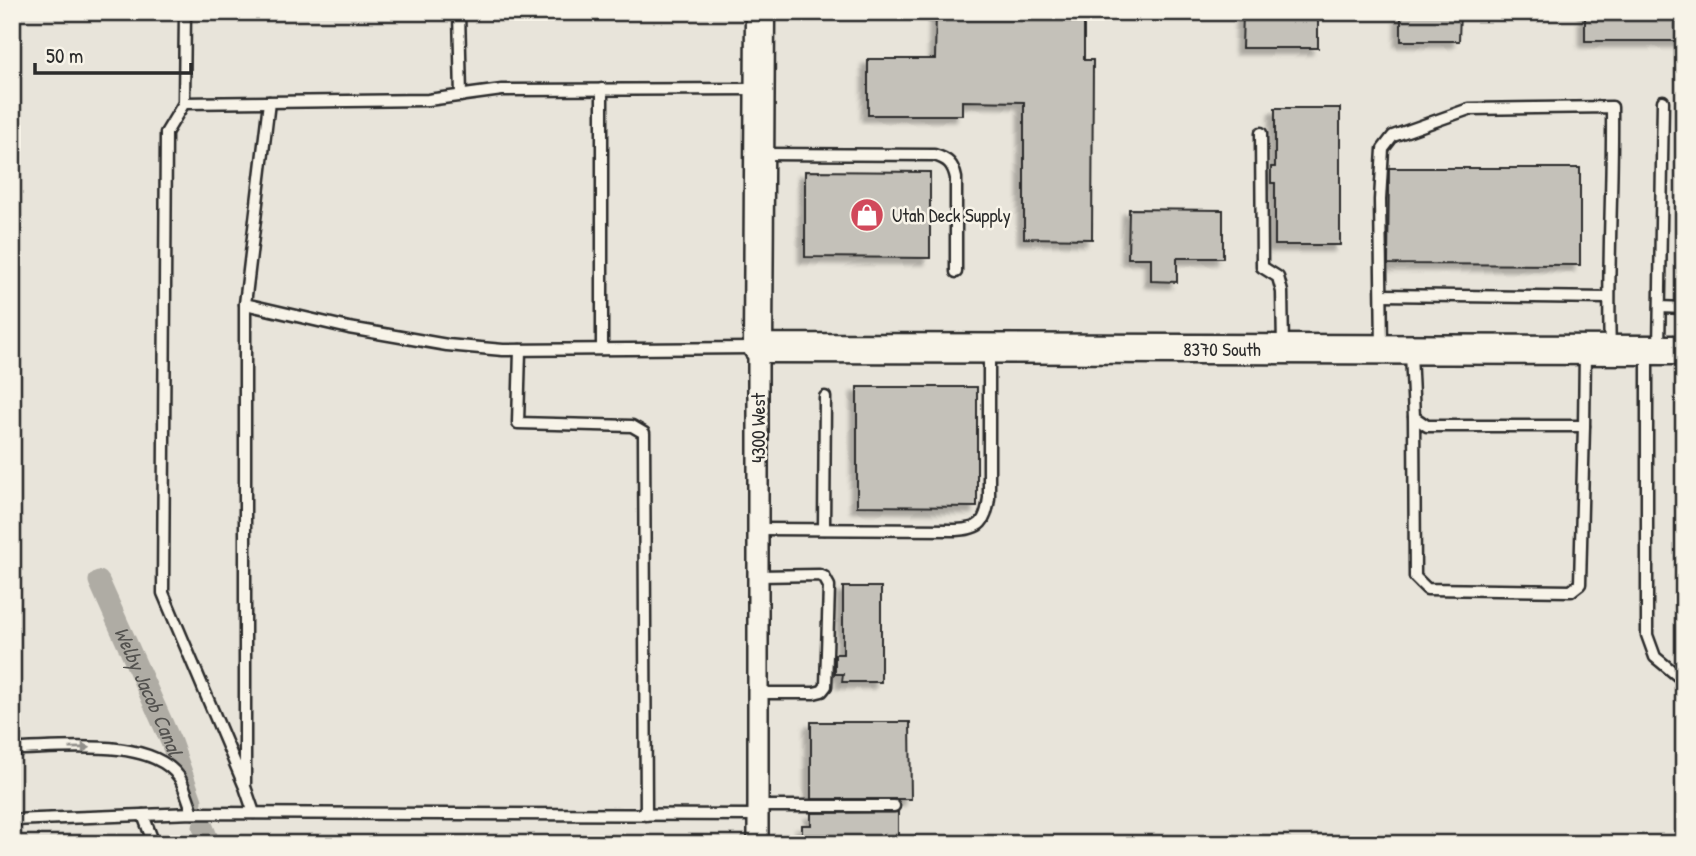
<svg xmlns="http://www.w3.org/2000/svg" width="1696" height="856" font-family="'Patrick Hand',sans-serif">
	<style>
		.built { fill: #e8e4da }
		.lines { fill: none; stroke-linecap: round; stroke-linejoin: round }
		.canal { stroke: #afaca4; stroke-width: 21 }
		.building { fill: #c4c1b9; stroke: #2b2b2b; stroke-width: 2; filter: url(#shadow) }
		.lane-casing { stroke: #2b2b2b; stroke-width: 15 }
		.street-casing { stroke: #2b2b2b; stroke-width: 24 }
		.secondary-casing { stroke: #2b2b2b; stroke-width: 33 }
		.lane { stroke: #f7f3e8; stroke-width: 10 }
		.street { stroke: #f7f3e8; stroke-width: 19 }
		.secondary { stroke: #f7f3e8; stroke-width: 28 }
		.oneway { fill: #918f8a }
		.labels { text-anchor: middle; stroke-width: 5; stroke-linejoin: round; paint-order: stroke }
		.poi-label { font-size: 19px; fill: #2b2b2b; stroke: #f7f3e8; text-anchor: start }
		.street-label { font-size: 19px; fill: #2b2b2b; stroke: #f7f3e8 }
		.water-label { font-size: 21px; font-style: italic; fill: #53524f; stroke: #f7f3e8 }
	</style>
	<defs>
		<filter id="shadow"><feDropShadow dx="-6" dy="6" stdDeviation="2" flood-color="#0004"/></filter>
	</defs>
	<rect width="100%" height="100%" fill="#f7f3e8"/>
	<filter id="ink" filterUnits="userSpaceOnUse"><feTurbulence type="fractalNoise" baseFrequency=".0143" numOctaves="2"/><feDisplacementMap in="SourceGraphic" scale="14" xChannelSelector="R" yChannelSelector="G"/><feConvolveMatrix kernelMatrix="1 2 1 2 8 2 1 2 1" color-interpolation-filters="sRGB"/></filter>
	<g filter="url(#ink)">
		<!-- built -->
		<rect class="built" x="12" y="12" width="1672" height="832"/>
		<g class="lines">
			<!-- canal -->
			<g class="canal">
				<path id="s1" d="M 99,581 L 171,742 L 192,801"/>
				<polyline points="203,827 210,844"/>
			</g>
		</g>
		<!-- building -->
		<g class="building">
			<polygon points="936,12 1084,12 1084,60 1093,60 1092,239 1024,238 1024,102 962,101 962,115 868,115 868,59 935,59"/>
			<polygon points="1243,12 1318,12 1318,48 1242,48"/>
			<polygon points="1401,12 1460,12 1459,41 1401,41"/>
			<rect x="1585" y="12" width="99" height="29"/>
			<polygon points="1275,108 1340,108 1340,245 1275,245 1275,183 1271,183 1271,167 1275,167"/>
			<polygon points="1389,168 1580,168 1580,265 1388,264"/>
			<polygon points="805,171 930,172 930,258 805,257"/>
			<polygon points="1129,209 1223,210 1223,258 1177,258 1177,282 1151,281 1151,258 1128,258"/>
			<polygon points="857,387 977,387 977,507 857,506"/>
			<polygon points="843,587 881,587 881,682 842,682 843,674 835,674 835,654 843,654"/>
			<polygon points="811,722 910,722 911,799 811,799"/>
			<polygon points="898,812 898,843 802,843 802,825 811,825 811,813"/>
		</g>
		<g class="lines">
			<!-- lane casing -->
			<g class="lane-casing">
				<g id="lane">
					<polyline points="185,12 184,103 166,133 163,593 245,787 254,813"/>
					<polyline points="459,12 461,96"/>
					<polyline points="269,102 245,304 349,328 447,345 503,350 754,348"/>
					<polyline points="184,103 428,100 502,90 756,89"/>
					<polyline points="1261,133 1262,267 1278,277 1282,292 1283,348"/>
					<path d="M 760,154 L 934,155 C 948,159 953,164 956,178 L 956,272"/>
					<polyline points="1382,295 1608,298"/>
					<polyline points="245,304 245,783"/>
					<polyline points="1660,307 1684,308"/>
					<path d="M 1382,348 L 1380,200 L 1383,149 L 1393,136 L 1469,109 L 1612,107 C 1613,188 1607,268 1610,349"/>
					<polyline points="602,349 602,89"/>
					<polyline points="1659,349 1663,101"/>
					<polyline points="520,350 518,423 632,426 644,433 646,815"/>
					<polyline points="1411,353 1414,417 1427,426 1584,426 1585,352"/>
					<polyline points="1647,354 1647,635 1655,657 1684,681"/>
					<polyline points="1414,417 1415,577 1427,589 1571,591 1580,584 1584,426"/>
					<path d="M 758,529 L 956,530 C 981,529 986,522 989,498 L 989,352"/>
					<polyline points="824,529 825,397"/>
					<polyline points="758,576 819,575 824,577 829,586 826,686 822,691 814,693 758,693"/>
					<path d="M 12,749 C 58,749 150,736 179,777 C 185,787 189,802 193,813"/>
					<polyline points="758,806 894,806"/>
					<polyline points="143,815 154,844"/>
					<polyline points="12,820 193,813 758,815"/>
				</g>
			</g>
			<!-- street casing -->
			<g class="street-casing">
				<polyline id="street" points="758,844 758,348"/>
			</g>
			<!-- secondary casing -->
			<g class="secondary-casing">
				<g id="secondary">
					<path id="s2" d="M 760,12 L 758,348 L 1684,350"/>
				</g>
			</g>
			<!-- lane -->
			<use href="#lane" class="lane"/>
			<!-- street -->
			<use href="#street" class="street"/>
			<!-- secondary -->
			<use href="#secondary" class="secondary"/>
		</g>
		<!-- one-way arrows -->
		<defs><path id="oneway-solid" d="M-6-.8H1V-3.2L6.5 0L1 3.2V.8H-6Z" transform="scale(1.75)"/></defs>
		<use class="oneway" href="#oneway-solid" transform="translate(80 748) rotate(-1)"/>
	</g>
	<!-- icons -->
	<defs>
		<g id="shop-disc" transform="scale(1.75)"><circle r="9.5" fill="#d1495b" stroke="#f7f3e8"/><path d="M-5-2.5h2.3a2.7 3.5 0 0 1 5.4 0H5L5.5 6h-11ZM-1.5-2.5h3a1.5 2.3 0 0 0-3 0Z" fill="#fff"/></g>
	</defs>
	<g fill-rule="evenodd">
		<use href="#shop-disc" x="867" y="215"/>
	</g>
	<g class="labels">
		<!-- poi labels -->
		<g class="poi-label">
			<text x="892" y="222">Utah Deck Supply</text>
		</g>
		<!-- street labels -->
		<g class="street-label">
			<text dy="7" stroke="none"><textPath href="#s2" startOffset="800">8370 South</textPath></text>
			<text transform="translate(758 428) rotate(-90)" y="7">4300 West</text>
		</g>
		<!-- water labels -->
		<g class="water-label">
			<text dy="7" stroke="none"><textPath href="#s1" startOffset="121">Welby Jacob Canal</textPath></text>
		</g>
	</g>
	<!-- margin -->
	<rect width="1696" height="856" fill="none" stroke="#f7f3e8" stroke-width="42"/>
	<rect x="21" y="21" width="1654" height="814" fill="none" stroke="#2b2b2b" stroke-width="2.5" filter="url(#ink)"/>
	<!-- scale -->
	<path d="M35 63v10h156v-10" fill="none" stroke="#2b2b2b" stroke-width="3.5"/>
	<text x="46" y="63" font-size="21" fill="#2b2b2b" stroke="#f7f3e8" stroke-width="5" paint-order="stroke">50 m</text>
</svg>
